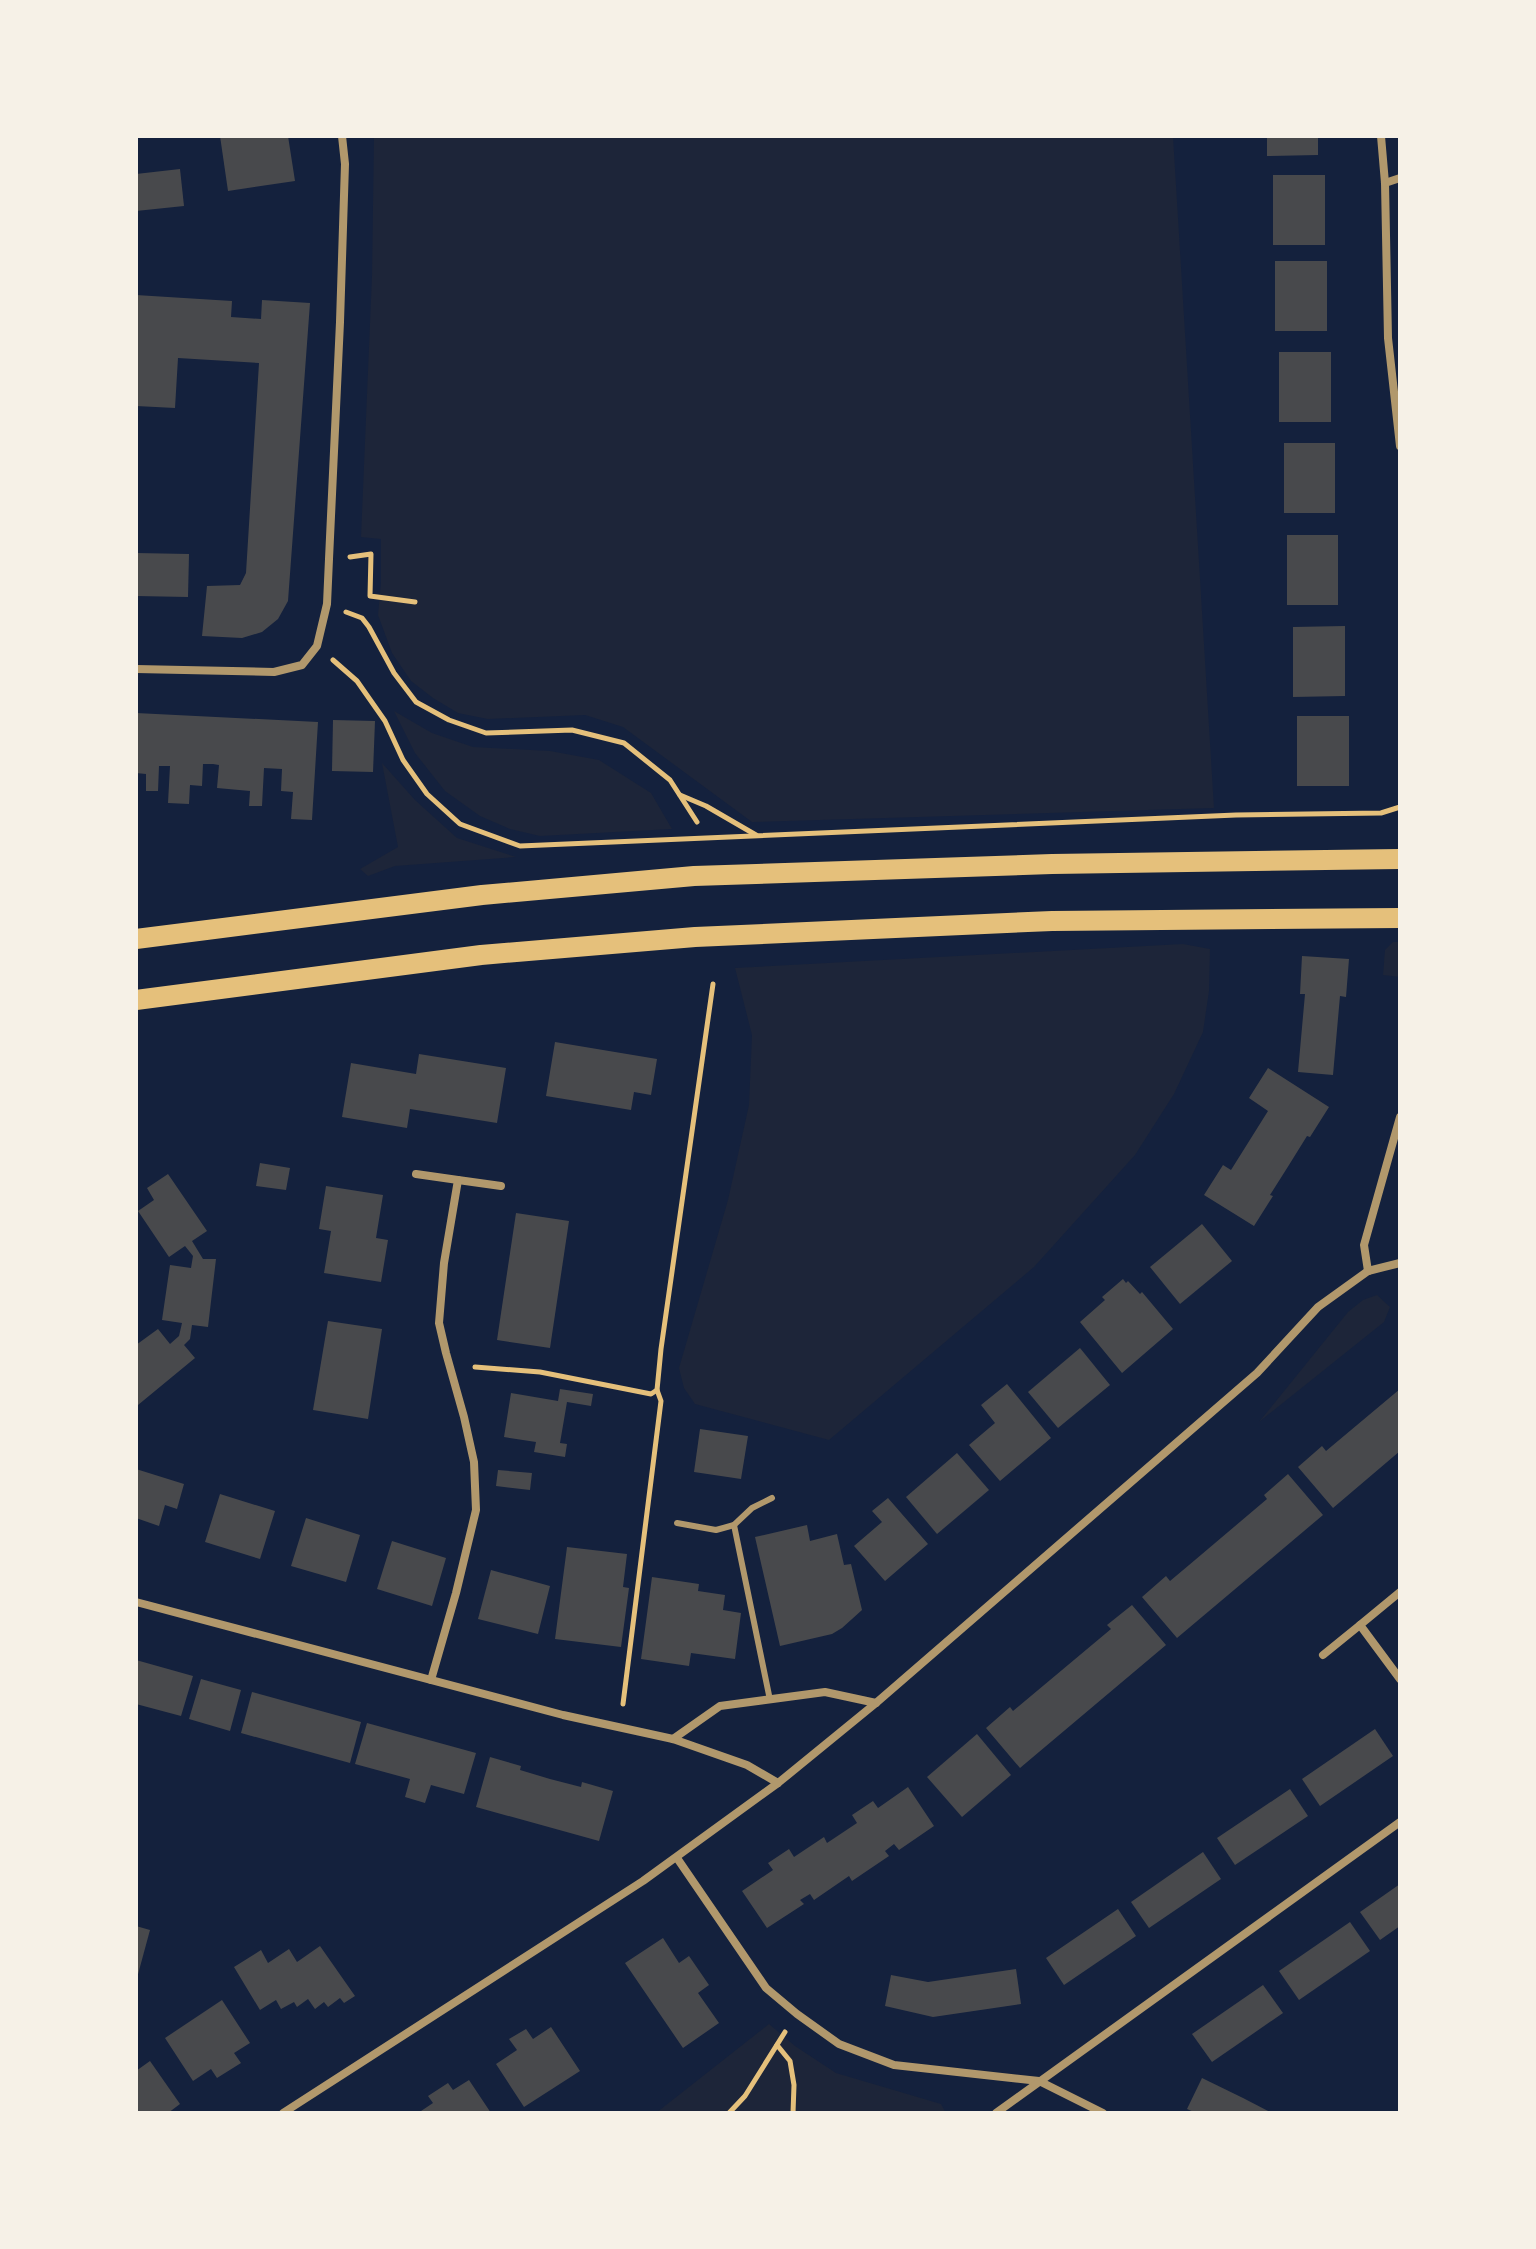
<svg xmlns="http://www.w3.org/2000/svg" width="1536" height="2249" font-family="'Roboto Condensed',sans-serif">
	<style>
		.green { fill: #1d2539 }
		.building { fill: #48494c }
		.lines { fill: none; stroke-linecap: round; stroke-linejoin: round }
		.path { stroke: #e5c07b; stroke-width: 5 }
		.service { stroke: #b1986c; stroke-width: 6 }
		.minor { stroke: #b1986c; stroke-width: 8 }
		.primary { stroke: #e5c07b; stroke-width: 20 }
	</style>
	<rect width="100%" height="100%" fill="#14213d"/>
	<!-- green -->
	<g class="green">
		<polygon points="374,136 1173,136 1214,808 752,822 623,727 585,715 488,719 458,713 433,698 411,681 392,653 378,615 381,582 381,539 361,537 372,276"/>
		<polygon points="394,711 432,733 473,747 550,751 599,760 651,793 672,829 540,836 510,829 480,816 445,791 415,753"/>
		<polygon points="382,763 415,800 457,838 516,857 395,866 368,876 360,869 398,847"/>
		<polygon points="1393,942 1400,942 1400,977 1383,975 1385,950"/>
		<polygon points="1183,944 1210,949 1209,991 1203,1032 1174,1094 1135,1155 1034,1267 829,1440 695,1404 684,1388 679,1368 728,1200 749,1105 752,1035 735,968"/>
		<polygon points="1377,1295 1390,1307 1384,1322 1259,1422 1348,1312 1363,1300"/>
		<polygon points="769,2024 795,2046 836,2073 941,2104 946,2113 656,2113"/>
	</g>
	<!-- building -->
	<g class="building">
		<polygon points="220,136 288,136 295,181 228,191"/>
		<polygon points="1267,136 1318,136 1318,155 1267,156"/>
		<polygon points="180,169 184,206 136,211 136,174"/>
		<rect x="1273" y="175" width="52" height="70"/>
		<rect x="1275" y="261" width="52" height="70"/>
		<polygon points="136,295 232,301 231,317 261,319 262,300 310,303 288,601 278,619 262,632 242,638 202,636 207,586 240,585 246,573 259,363 178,358 175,408 136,406"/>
		<rect x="1279" y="352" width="52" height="70"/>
		<rect x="1284" y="443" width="51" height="70"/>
		<rect x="1287" y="535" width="51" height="70"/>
		<polygon points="136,553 189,554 188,597 136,596"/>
		<polygon points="1345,626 1345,696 1293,697 1293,627"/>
		<polygon points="136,713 318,722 312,820 291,819 293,792 281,791 282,769 264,768 262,806 249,806 250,791 217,788 219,765 213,764 203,764 202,786 190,785 189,804 168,803 170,766 159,766 158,791 146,791 146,774 136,773"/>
		<rect x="1297" y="716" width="52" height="70"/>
		<polygon points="333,720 375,721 373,772 332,771"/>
		<polygon points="1302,956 1349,959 1346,997 1340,996 1333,1075 1298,1072 1305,994 1300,994"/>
		<polygon points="555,1042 657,1059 651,1095 634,1092 631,1110 546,1096"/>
		<polygon points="419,1054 506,1068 497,1123 410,1109 407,1128 342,1117 351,1063 416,1074"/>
		<polygon points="1268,1068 1329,1107 1310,1137 1307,1136 1289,1165 1270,1195 1273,1196 1254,1226 1204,1195 1223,1165 1231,1170 1268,1111 1249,1098"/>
		<polygon points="260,1163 290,1168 286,1190 256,1186"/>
		<polygon points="168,1174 207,1231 192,1241 203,1259 216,1259 208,1327 192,1325 190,1339 184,1345 195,1358 138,1405 136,1403 136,1345 158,1329 170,1344 179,1336 182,1323 162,1320 170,1265 191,1268 193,1256 185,1246 169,1257 138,1211 154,1200 147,1188"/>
		<polygon points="326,1186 383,1195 376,1238 388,1240 381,1282 324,1273 331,1231 319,1229"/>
		<polygon points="516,1213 569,1221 550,1348 497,1340"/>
		<polygon points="1202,1224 1232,1261 1180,1304 1150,1267"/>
		<polygon points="1123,1279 1126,1283 1128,1281 1140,1294 1142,1292 1173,1329 1122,1373 1080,1322 1105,1300 1102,1297"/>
		<polygon points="328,1321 382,1329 368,1419 313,1410"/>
		<polygon points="1080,1348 1110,1385 1058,1428 1028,1392"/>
		<polygon points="1007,1384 1051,1438 1000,1481 969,1445 995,1423 981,1405"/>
		<polygon points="560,1389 593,1394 591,1406 567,1402 560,1443 567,1444 565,1457 534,1452 536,1442 504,1437 511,1393 558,1401"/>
		<polygon points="1400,1389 1400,1451 1333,1508 1298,1467 1322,1446 1326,1451"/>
		<polygon points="700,1429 748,1436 741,1479 694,1472"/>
		<polygon points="957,1453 989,1490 937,1534 906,1497"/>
		<polygon points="136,1469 184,1484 177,1509 165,1505 159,1526 136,1518"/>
		<polygon points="498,1470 532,1473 530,1490 496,1486"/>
		<polygon points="1288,1474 1323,1515 1177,1638 1142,1597 1166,1576 1170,1581 1195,1560 1267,1499 1264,1495"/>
		<polygon points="220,1494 275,1511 260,1559 205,1542"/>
		<polygon points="888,1498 928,1544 885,1581 854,1546 882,1522 872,1511"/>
		<polygon points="306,1518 360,1535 346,1582 291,1566"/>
		<polygon points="807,1525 810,1541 837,1534 844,1565 851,1564 862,1610 842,1628 832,1634 780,1646 755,1537"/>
		<polygon points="392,1541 446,1558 432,1606 377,1589"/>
		<polygon points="567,1547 627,1554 623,1587 629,1588 621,1647 555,1639"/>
		<polygon points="491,1570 550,1586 538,1634 478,1619"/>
		<polygon points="652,1577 699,1584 698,1591 725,1595 723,1610 741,1613 735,1659 691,1653 689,1666 641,1659"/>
		<polygon points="1132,1605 1166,1645 1020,1768 986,1728 1010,1707 1013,1711 1111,1629 1107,1625"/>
		<polygon points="136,1660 193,1676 181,1716 136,1704"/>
		<polygon points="201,1679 241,1690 230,1731 189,1719"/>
		<polygon points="252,1692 361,1722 350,1763 241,1733"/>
		<polygon points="367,1723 476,1753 464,1794 431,1785 425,1803 405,1797 410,1779 355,1764"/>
		<polygon points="1375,1729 1393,1756 1320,1806 1302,1779"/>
		<polygon points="977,1734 1011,1775 962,1817 927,1777"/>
		<polygon points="490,1757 521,1766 520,1770 550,1779 581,1787 582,1782 613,1791 599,1841 476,1807"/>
		<polygon points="908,1787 934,1826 899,1850 894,1844 885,1851 889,1856 852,1881 849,1876 814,1900 810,1894 800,1900 804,1904 767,1928 742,1891 773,1870 768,1863 789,1849 794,1857 824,1837 827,1843 857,1823 852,1815 873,1801 878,1808"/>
		<polygon points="1290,1789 1308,1816 1235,1865 1217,1838"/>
		<polygon points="1203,1852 1221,1879 1149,1928 1131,1902"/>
		<polygon points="1400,1884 1400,1926 1380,1940 1360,1912"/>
		<polygon points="1118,1909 1136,1936 1064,1985 1046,1958"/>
		<polygon points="1350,1922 1370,1951 1299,2000 1279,1971"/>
		<polygon points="136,1926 150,1930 137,1978 136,1978"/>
		<polygon points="663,1938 679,1963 689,1956 709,1985 698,1993 719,2023 683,2048 625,1963"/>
		<polygon points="320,1946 355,1996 344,2003 340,1998 328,2007 324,2002 315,2009 308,1999 297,2007 294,2002 281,2009 276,2000 260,2010 234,1967 261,1950 268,1963 289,1949 297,1962"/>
		<polygon points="1016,1969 1021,2004 933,2017 885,2006 891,1975 928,1982"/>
		<polygon points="1263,1985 1283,2013 1212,2062 1192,2034"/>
		<polygon points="222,2000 250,2043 234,2053 241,2063 217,2078 211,2069 193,2081 165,2038"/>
		<polygon points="551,2027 580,2071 524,2107 496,2064 517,2050 509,2039 526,2029 533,2039"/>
		<polygon points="150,2061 180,2104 168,2113 136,2113 136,2071"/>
		<polygon points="1202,2078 1243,2098 1272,2113 1196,2113 1187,2109"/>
		<polygon points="469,2080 491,2113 418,2113 433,2103 428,2096 448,2083 453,2090"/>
	</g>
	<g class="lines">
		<!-- path -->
		<g class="path">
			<polyline points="350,557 371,554 370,596 415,602"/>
			<polyline points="346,612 362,618 369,627 394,673 416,702 449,720 486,733 572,730 624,743 670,780 697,822"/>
			<polyline points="333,660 357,681 385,721 403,760 427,794 460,824 520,846 1236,815 1381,813 1400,807"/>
			<polyline points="680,795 706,806 756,835"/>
			<polyline points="475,1367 540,1372 651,1394 657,1390"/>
			<polyline points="623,1704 661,1401 657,1390 661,1349 713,984"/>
			<polyline points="777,2045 790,2061 794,2085 793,2113"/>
			<polyline points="729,2113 745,2096 785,2032"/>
		</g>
		<!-- service -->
		<g class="service">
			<polyline points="677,1523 716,1530 734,1525 752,1508 772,1498"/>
			<polyline points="734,1525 770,1700"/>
		</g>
		<!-- minor -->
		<g class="minor">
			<polyline points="1381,136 1385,183 1388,338 1400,446"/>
			<polyline points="1385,183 1400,178"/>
			<polyline points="136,669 274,672 302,665 317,646 327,604 329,559 340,322 345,164 342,136"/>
			<polyline points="416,1174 458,1180 444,1263 439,1323 446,1353 464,1417 474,1462 476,1510 456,1593 431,1680"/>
			<polyline points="458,1180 501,1186"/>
			<polyline points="1368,1271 1364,1245 1400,1117"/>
			<polyline points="1400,1592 1360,1625 1400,1679"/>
			<polyline points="136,1602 563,1715 673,1739 747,1765 778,1783"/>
			<polyline points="1323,1655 1360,1625"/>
			<polyline points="673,1739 720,1706 825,1692 876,1703"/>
			<polyline points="677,1858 766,1988 797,2014 839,2044 894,2065 1039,2081 1103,2113"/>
			<polyline points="283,2113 643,1881 778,1783 876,1703 1257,1373 1318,1307 1368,1271 1400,1263"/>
			<polyline points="996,2113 1400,1822"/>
		</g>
		<!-- primary -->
		<g class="primary">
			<polyline points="136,939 482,895 694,876 1052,864 1400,859"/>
			<polyline points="136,1000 481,955 695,937 1052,921 1400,918"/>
		</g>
	</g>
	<!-- border -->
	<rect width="1536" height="2249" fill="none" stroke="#f6f1e7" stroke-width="276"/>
</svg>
